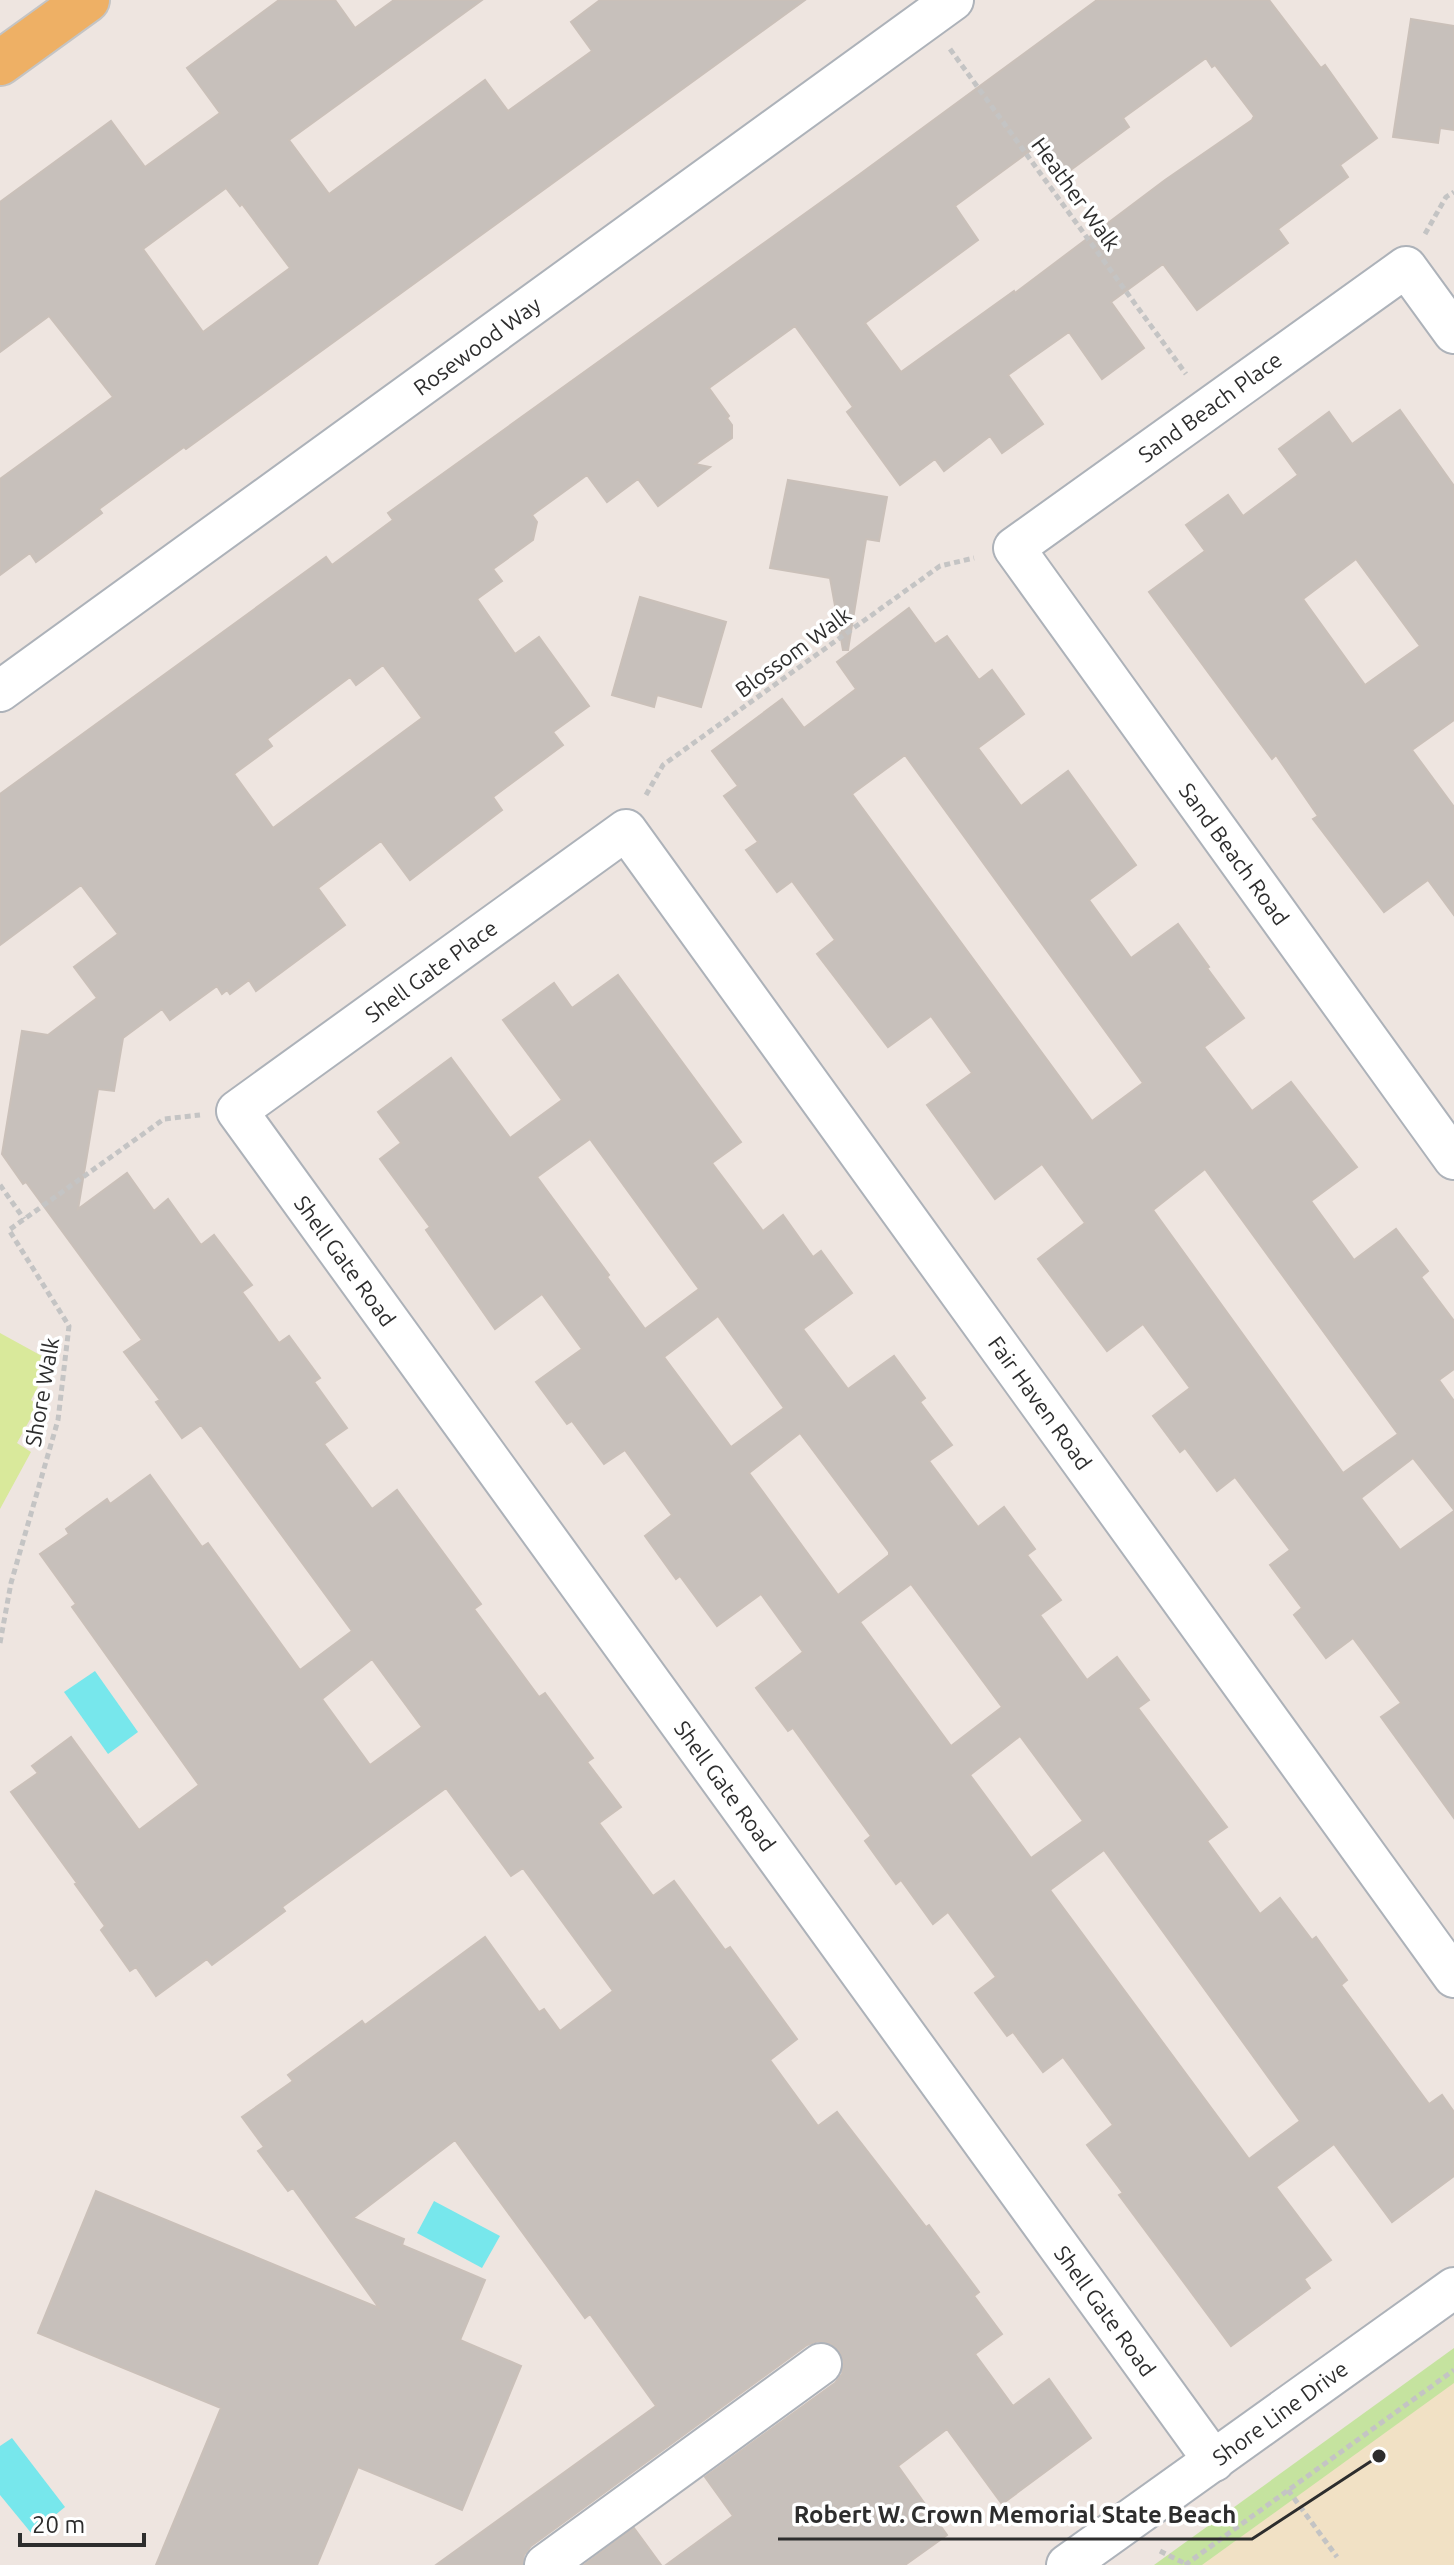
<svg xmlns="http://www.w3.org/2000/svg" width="1454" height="2565" font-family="Ubuntu,sans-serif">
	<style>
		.green { fill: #c5e39f }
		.sand { fill: #f1e1c5 }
		.pitch { fill: #d9e99b }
		.water { fill: #77e7ec }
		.building { fill: #c7c0bb; stroke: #cac0b9; stroke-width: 2; fill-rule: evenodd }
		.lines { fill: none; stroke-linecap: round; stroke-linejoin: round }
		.minor-casing { stroke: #adb2b9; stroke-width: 44 }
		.major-casing { stroke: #c4c4c4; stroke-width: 48 }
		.path { stroke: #c4c4c4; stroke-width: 5; stroke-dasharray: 6 4; stroke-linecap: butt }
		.minor { stroke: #fff; stroke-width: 40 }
		.major { stroke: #eeb065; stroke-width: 44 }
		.labels { text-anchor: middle; stroke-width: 7; stroke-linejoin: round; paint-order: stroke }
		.street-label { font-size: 22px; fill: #2d2d2d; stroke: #fff }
		.leader { fill: none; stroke: #2d2d2d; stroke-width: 3 }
		.callout-dot { fill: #2d2d2d; stroke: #fff; stroke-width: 3 }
		.callout-label { font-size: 24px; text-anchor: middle; font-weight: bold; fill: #2d2d2d; stroke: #fff; stroke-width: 7; stroke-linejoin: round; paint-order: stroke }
	</style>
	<rect width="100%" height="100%" fill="#eee5e0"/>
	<!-- green -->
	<polygon class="green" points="1454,2348 1454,2565 1154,2565"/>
	<!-- sand -->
	<polygon class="sand" points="1454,2383 1454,2565 1202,2565"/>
	<!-- pitch -->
	<polygon class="pitch" points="0,1333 51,1361 31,1400 38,1405 17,1443 31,1452 0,1509"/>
	<!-- water -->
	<g class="water">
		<polygon points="95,1671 138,1732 108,1754 64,1692"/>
		<polygon points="434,2201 500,2236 482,2268 417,2233"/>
		<polygon points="12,2438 65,2507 32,2534 0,2495 0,2446"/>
	</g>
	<!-- building -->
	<g class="building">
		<path d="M 279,0 L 335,0 L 355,28 L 394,0 L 482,0 L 289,140 L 329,194 L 485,80 L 508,111 L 592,51 L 571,22 L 600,0 L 805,0 L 186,449 L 184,447 L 99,509 L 102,513 L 36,562 L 30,553 L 0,575 L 0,479 L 113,397 L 49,316 L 0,352 L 0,202 L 111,121 L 145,167 L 220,113 L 187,68 ZM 226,188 L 240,206 L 242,204 L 290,268 L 203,332 L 143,249 Z"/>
		<path d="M 1097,0 L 1269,0 L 1321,68 L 1325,65 L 1377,138 L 1340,165 L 1348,177 L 1278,229 L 1288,243 L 1197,310 L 1163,264 L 1111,302 L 1144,348 L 1102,379 L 1069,332 L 1008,375 L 1043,424 L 1002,453 L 990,436 L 944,471 L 935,459 L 900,485 L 847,412 L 853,407 L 795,326 L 709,388 L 729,416 L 727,418 L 732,425 L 732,438 L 695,464 L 710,467 L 658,506 L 638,479 L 607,502 L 587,475 L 532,515 L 537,522 L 533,540 L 493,569 L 502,581 L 477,599 L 515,654 L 539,637 L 589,706 L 553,732 L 563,745 L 493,797 L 502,810 L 410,880 L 381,841 L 318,888 L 345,925 L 256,991 L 249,980 L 230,994 L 227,990 L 222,994 L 217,986 L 170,1020 L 162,1009 L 123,1038 L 114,1091 L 98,1089 L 78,1209 L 127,1173 L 154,1211 L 168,1199 L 201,1245 L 214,1235 L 252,1285 L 242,1292 L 279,1343 L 289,1336 L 320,1378 L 314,1382 L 347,1428 L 324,1444 L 372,1509 L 397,1490 L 481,1604 L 474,1609 L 539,1697 L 545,1693 L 593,1758 L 587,1762 L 621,1807 L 599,1823 L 653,1896 L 674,1881 L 725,1950 L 730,1947 L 797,2039 L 770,2060 L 818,2126 L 837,2112 L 926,2227 L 929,2225 L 979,2292 L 974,2296 L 1002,2334 L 975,2354 L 1013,2406 L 1049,2379 L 1091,2438 L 1002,2504 L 947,2429 L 898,2466 L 947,2535 L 905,2565 L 666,2565 L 733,2516 L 705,2477 L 835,2383 L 842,2374 L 844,2362 L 839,2350 L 830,2343 L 818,2341 L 807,2345 L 531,2546 L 524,2555 L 522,2565 L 436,2565 L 656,2406 L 590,2314 L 585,2318 L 455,2140 L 353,2218 L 404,2239 L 402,2245 L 485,2280 L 460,2340 L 521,2366 L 462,2510 L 358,2467 L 317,2565 L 156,2565 L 221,2408 L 38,2333 L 96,2191 L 379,2308 L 293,2188 L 288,2191 L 258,2151 L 264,2147 L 242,2117 L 293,2081 L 288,2075 L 362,2021 L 365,2025 L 485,1937 L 539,2012 L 544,2009 L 560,2031 L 613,1991 L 523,1868 L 511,1876 L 446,1788 L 282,1907 L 285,1911 L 212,1965 L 207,1959 L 156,1996 L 136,1967 L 130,1971 L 118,1954 L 101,1930 L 105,1926 L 75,1884 L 77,1883 L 11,1792 L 38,1773 L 32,1766 L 71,1737 L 139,1830 L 199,1785 L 72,1607 L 76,1604 L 40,1554 L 69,1534 L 66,1529 L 86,1514 L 107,1499 L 110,1504 L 150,1475 L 202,1547 L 208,1543 L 300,1670 L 352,1631 L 201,1425 L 182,1438 L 156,1402 L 160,1400 L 124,1352 L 142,1340 L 26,1182 L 23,1184 L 2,1154 L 22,1031 L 48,1035 L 97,998 L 74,967 L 118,934 L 81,885 L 0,945 L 0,794 L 326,557 L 332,565 L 393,520 L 388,513 L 860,174 ZM 1206,58 L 1212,67 L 1215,65 L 1254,116 L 1252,120 L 1165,180 L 1015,293 L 1014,291 L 901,372 L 865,323 L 978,240 L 955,206 L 1038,145 L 1061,177 L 1129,127 L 1123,118 ZM 383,665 L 422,718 L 273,828 L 234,774 L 272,746 L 267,739 L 350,677 L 356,685 ZM 372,1659 L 422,1727 L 370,1765 L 322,1699 Z"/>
		<polygon points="1411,19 1454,26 1454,130 1440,128 1438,143 1393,137"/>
		<path d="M 1400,410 L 1454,486 L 1454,720 L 1412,750 L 1454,807 L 1454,915 L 1428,880 L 1384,912 L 1313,819 L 1318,816 L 1276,755 L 1272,759 L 1149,592 L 1205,551 L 1186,525 L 1228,495 L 1243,516 L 1298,475 L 1279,449 L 1329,412 L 1352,444 ZM 1356,559 L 1420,646 L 1365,685 L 1303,599 Z"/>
		<polygon points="788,480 887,497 879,541 866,539 848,650 843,650 830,578 770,568"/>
		<polygon points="640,597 726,622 701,707 657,695 654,707 612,695"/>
		<path d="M 909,608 L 935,644 L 947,636 L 979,680 L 992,670 L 1024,714 L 978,748 L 1021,806 L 1068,771 L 1136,865 L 1089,900 L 1131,958 L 1178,924 L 1209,967 L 1207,968 L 1244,1018 L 1204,1047 L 1252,1111 L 1291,1082 L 1357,1167 L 1311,1201 L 1354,1260 L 1396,1229 L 1428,1271 L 1421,1277 L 1454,1321 L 1454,1369 L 1439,1380 L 1454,1401 L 1454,1510 L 1413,1458 L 1361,1498 L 1400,1550 L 1454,1511 L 1454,1818 L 1381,1717 L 1401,1703 L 1353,1638 L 1326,1658 L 1294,1615 L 1302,1608 L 1270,1565 L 1290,1550 L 1235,1477 L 1217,1491 L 1185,1448 L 1180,1452 L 1153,1416 L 1190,1388 L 1143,1324 L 1107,1351 L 1038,1259 L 1085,1223 L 1042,1164 L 995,1199 L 927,1105 L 972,1073 L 931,1016 L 888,1047 L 817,954 L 835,940 L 792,881 L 777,892 L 746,850 L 758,842 L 724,796 L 738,786 L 712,751 L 782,699 L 804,728 L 856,689 L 837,662 ZM 905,755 L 1143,1083 L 1092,1121 L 852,794 ZM 1205,1169 L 1398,1434 L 1343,1473 L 1153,1210 Z"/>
		<path d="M 618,975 L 741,1142 L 712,1163 L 763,1231 L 783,1215 L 813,1257 L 821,1251 L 852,1293 L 803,1329 L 848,1389 L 894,1356 L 925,1398 L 920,1402 L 952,1445 L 929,1461 L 978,1527 L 1004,1507 L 1035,1549 L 1027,1555 L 1061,1600 L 1040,1615 L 1087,1680 L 1117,1657 L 1149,1700 L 1138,1708 L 1227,1827 L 1207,1841 L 1260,1914 L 1280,1898 L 1312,1940 L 1316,1937 L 1347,1980 L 1341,1985 L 1429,2104 L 1442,2095 L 1454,2112 L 1454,2176 L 1392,2222 L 1334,2144 L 1276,2187 L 1331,2260 L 1304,2279 L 1310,2288 L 1231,2346 L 1119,2195 L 1123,2193 L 1087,2145 L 1113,2125 L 1063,2057 L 1043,2072 L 1013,2032 L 1007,2036 L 975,1993 L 996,1977 L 948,1912 L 933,1924 L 901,1880 L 896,1884 L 865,1841 L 871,1836 L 793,1728 L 788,1731 L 756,1688 L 803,1652 L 761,1594 L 717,1626 L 680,1576 L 676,1579 L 645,1536 L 672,1515 L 625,1450 L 604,1464 L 572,1421 L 567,1424 L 536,1382 L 582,1349 L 542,1294 L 495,1329 L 426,1230 L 430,1227 L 380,1159 L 401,1143 L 378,1112 L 451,1058 L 510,1138 L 562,1100 L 503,1020 L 554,983 L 572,1008 ZM 590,1139 L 699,1289 L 645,1329 L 607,1277 L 609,1275 L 537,1177 ZM 718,1316 L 784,1408 L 731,1447 L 664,1357 ZM 800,1433 L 889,1552 L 889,1555 L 838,1595 L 749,1473 ZM 911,1584 L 1002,1707 L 951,1746 L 860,1622 ZM 1020,1736 L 1083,1821 L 1031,1858 L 970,1775 ZM 1104,1850 L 1300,2121 L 1249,2159 L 1050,1890 Z"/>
		<polygon points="634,2528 661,2565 584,2565"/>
	</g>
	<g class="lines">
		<!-- minor casing -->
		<g class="minor-casing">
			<g id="minor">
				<polyline points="1454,333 1406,267 1014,548 1454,1159"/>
				<polyline points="0,691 953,0"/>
				<polyline points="1214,2461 237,1111 626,830 1454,1977"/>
				<polyline points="545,2565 821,2364"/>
				<polyline points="1067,2565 1454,2288"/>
			</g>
		</g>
		<!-- major casing -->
		<g class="major-casing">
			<polyline id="major" points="0,63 87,0"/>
		</g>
		<!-- path -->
		<g class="path">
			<polyline points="950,49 1186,374"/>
			<polyline points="1425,234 1446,197 1454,192"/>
			<polyline points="646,795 663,765 940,566 974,558"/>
			<polyline points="0,1185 24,1219"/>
			<polyline points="0,1643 11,1583 58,1420 69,1326 9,1230 164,1119 200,1115"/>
			<polyline points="1288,2490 1337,2557"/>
			<polyline points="1160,2551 1186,2564"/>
			<polyline points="1185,2565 1454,2370"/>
		</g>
		<!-- minor -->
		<use href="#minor" class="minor"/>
		<!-- major -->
		<use href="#major" class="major"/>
	</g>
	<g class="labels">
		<!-- street labels -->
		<g class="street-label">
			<text transform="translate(1076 194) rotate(54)" y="8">Heather Walk</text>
			<text transform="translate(477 346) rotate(-36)" y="8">Rosewood Way</text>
			<text transform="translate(1210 407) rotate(-36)" y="8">Sand Beach Place</text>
			<text transform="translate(793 652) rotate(-36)" y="8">Blossom Walk</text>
			<text transform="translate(1234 854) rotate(54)" y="8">Sand Beach Road</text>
			<text transform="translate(431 971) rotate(-36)" y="8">Shell Gate Place</text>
			<text transform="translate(345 1261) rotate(54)" y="8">Shell Gate Road</text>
			<text transform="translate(42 1392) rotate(-80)" y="8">Shore Walk</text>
			<text transform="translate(1040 1403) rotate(54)" y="8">Fair Haven Road</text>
			<text transform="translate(725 1786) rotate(54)" y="8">Shell Gate Road</text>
			<text transform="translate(1105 2311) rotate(54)" y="8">Shell Gate Road</text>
			<text transform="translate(1280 2413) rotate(-36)" y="8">Shore Line Drive</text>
		</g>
	</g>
	<!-- callouts -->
	<path class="leader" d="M1379 2456L1252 2539H778"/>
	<circle class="callout-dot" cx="1379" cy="2456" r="8"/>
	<g class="callout-label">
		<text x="1015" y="2523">Robert W. Crown Memorial State Beach</text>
	</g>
	<!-- scale -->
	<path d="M20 2533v12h124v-12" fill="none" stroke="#2d2d2d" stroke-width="4"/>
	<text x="32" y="2533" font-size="24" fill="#2d2d2d" stroke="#ffffff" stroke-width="6" paint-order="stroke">20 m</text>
</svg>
